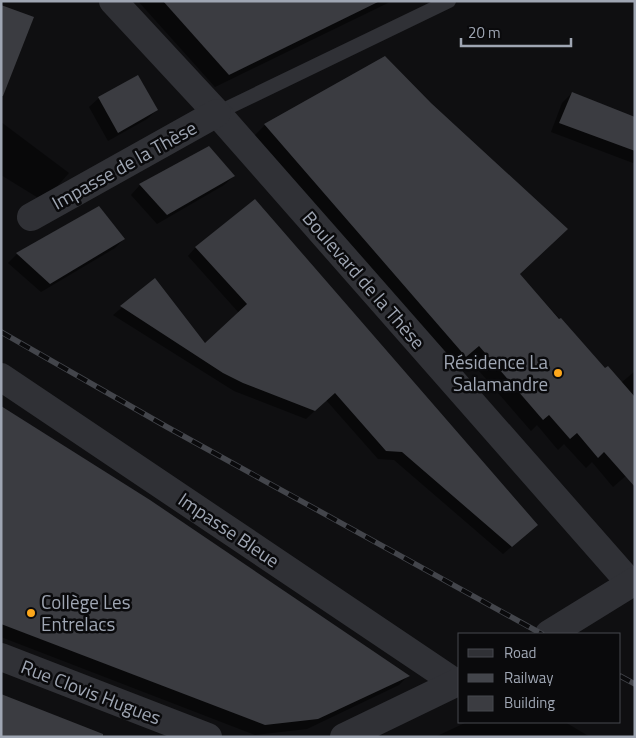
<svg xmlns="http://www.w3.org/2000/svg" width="636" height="738" font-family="'Titillium Web',sans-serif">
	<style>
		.shadow { fill: #0007 }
		.building { fill: #3b3c41 }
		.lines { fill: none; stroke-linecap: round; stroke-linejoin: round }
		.service { stroke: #303136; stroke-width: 14 }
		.minor { stroke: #303136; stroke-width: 28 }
		.rail-casing { stroke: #43454b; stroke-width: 5.5 }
		.rail { stroke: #0a0a0c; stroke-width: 4; stroke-dasharray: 11; stroke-linecap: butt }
		.poi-dot { fill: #fda71b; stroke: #0a0a0c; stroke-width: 2 }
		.labels { text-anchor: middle; stroke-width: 5; stroke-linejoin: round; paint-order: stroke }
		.street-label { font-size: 19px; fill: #9fa6b3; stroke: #0a0a0c }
		.poi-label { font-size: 19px; fill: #9fa6b3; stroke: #0a0a0c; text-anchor: end }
	</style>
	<rect width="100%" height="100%" fill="#0f0f11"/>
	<!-- shadow -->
	<g class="shadow">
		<polygon points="138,1 392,1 215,87"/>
		<polygon points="572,93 635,118 635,161 633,163 551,132 562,103"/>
		<polygon points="99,98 157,110 147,119 108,141 89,107"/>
		<polygon points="1,122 69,173 53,191 40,199 1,175"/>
		<polygon points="265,125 519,274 605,369 621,383 635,371 635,468 613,487 592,462 586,468 564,444 558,450 537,425 531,431 467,357 454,368 254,136"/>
		<polygon points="209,147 234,176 224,185 157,224 131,195 140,185"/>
		<polygon points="99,207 124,239 115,248 41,292 8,263 17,254"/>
		<polygon points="196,247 528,533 503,554 394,460 378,459 326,400 306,419 234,391 113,315 155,280 205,345 239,313 188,256"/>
		<polygon points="1,408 408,676 399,685 307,729 255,735 1,637"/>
		<polygon points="467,722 565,722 590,737 435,737"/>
	</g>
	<!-- building -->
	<g class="building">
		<polygon points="163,1 380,1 229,75"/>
		<polygon points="1,5 34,17 3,96 1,96"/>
		<polygon points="385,56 431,103 568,229 520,274 559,319 561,318 605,368 608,366 635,397 635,487 604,452 598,458 577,433 570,439 549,415 543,420 479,346 466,357 264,124"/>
		<polygon points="138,75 158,110 118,133 98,97"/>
		<polygon points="572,92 635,117 635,151 559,123"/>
		<polygon points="209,146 235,176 167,215 139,184"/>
		<polygon points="255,199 538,525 512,547 402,452 386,451 335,393 315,411 243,383 223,373 120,306 155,278 205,343 247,304 195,247"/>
		<polygon points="99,206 125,239 50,284 16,253"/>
		<polygon points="1,406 150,500 410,676 318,719 265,725 1,624"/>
		<polygon points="1,694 103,734 103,737 1,737"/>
	</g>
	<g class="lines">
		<!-- service -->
		<polyline class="service" points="217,113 449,1"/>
		<!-- minor -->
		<g class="minor">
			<polyline points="113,1 217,113 631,584"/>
			<polyline points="31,217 217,113"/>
			<polyline points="1,377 456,683"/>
			<polyline points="549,634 635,581"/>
			<polyline points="1,657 208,737"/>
			<polyline points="344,737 460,681"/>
		</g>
		<!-- rail casing -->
		<g class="rail-casing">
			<g id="rail">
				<polyline points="1,332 167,427 542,634"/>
				<polyline points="620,676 635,684"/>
			</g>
		</g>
		<!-- rail -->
		<use href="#rail" class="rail"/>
	</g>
	<!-- markers -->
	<g class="poi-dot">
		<circle cx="558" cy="373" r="5"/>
		<circle cx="31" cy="613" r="5"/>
	</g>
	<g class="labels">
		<!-- street labels -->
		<g class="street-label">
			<text transform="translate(124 165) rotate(-29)" y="7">Impasse de la Thèse</text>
			<text transform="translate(364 280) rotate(49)" y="7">Boulevard de la Thèse</text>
			<text transform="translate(229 530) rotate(34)" y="7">Impasse Bleue</text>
			<text transform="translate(91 692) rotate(21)" y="7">Rue Clovis Hugues</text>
		</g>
		<!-- poi labels -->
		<g class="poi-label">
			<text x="548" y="369">Résidence La<tspan x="548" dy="22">Salamandre</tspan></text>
			<text x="41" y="609" text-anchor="start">Collège Les<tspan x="41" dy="22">Entrelacs</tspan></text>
		</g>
	</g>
	<!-- border -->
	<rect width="636" height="738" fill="none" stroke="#9fa6b3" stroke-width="5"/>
	<!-- legend -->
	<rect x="458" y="633" width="162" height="90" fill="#0a0a0c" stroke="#46484f"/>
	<rect x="468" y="649" width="25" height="8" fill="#303136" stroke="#46484f"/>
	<text x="504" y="658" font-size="15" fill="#9fa6b3">Road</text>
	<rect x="468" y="674" width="25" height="8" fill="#43454b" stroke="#46484f"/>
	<text x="504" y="683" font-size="15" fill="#9fa6b3">Railway</text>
	<rect x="468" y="696" width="25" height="15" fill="#3b3c41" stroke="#46484f"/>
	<text x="504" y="708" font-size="15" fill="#9fa6b3">Building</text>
	<!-- scale -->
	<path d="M461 38v8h110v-8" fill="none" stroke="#9fa6b3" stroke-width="2.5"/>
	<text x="468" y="38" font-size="15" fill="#9fa6b3" stroke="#0a0a0c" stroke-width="4" paint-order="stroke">20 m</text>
</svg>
